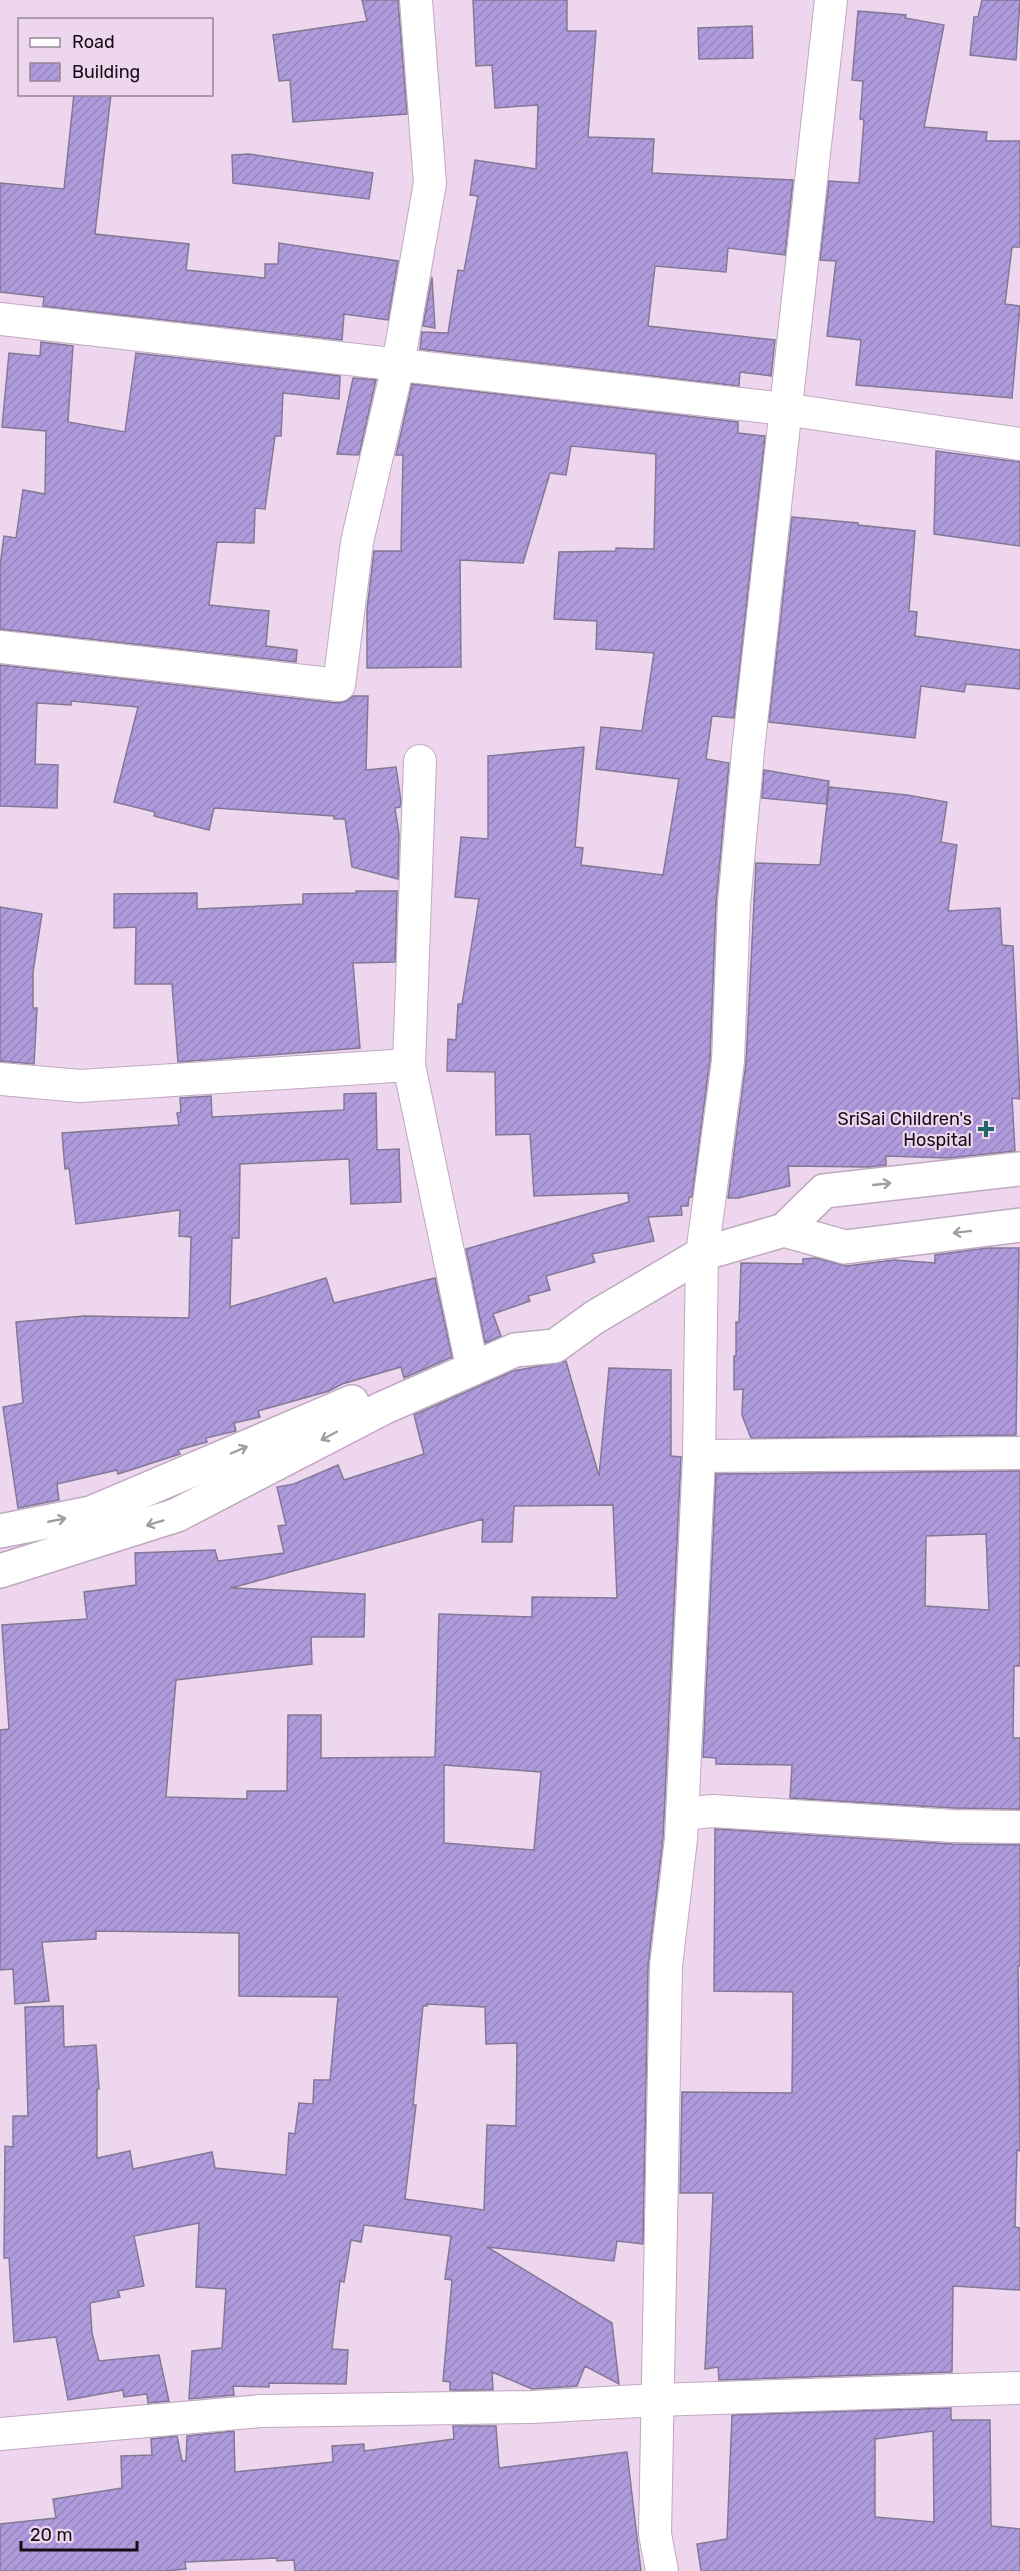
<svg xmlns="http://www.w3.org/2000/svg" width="1020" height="2571" font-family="Rubik,sans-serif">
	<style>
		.building { fill: url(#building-hatch); stroke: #817995; stroke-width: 1.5; fill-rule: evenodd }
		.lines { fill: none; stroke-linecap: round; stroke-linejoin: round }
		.minor-casing { stroke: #bfa9c1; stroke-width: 34 }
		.primary-casing { stroke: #bfa9c1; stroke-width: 36 }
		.minor { stroke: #fff; stroke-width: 32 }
		.primary { stroke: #fff; stroke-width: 33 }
		.oneway { stroke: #a19ea1 }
		.poi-dot { fill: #1f6a67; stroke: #eed6ef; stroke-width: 2 }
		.labels { text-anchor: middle; stroke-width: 4.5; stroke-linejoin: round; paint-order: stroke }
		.poi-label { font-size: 18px; fill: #150d15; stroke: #eed6ef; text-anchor: end }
	</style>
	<defs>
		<pattern id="building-hatch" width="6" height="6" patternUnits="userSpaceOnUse" patternTransform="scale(1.5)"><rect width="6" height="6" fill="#af9bdc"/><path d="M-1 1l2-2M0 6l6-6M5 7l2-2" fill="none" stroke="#9684bc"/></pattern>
	</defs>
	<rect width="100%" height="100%" fill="#eed6ef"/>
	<!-- building -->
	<g class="building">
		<polygon points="362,0 398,0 407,114 293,122 290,80 279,81 273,35 367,21"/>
		<polygon points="473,0 567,0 567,31 596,31 588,137 654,139 652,173 793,180 785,255 728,248 726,272 655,266 648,326 775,340 771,376 740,372 739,386 420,349 422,332 448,333 458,270 464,271 478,196 470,195 475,160 536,169 538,105 495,108 492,65 476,66"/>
		<polygon points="982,0 1020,0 1016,60 970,55 974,17 978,17"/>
		<polygon points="858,11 906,15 905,18 944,25 924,127 987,132 986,141 1020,141 1020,247 1012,247 1005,304 1020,306 1012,398 856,385 861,340 827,336 836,261 820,260 829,181 859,183 864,120 860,119 863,81 852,80"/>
		<polygon points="752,26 753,58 699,59 698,28"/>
		<polygon points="74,94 111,94 95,234 189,244 186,270 265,278 265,264 278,264 279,243 398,261 388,320 344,314 342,340 43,306 44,297 0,292 0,183 64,189"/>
		<polygon points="249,154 373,173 369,199 233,183 232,155"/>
		<polygon points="432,277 435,328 423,326"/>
		<polygon points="41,342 73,346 68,422 125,432 136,353 340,376 339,399 283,393 281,436 275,436 265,509 255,508 254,543 217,542 209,605 269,611 266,646 297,650 296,662 0,629 0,566 4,536 16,538 23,490 45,494 46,431 2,427 9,353 40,356"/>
		<polygon points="353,378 376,380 359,455 337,454"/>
		<polygon points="412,384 738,422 738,433 765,436 734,718 712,716 706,759 729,763 716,903 710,1059 692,1197 689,1197 688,1206 681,1206 682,1215 648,1217 654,1241 592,1254 595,1262 546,1276 550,1290 528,1296 530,1301 493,1314 501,1336 485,1343 466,1249 629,1202 628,1193 534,1196 530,1134 496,1135 495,1072 447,1071 448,1039 456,1040 458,1004 462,1004 479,899 455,897 461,837 488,839 488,756 584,747 575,847 583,848 581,865 663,875 679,779 596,769 601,727 642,731 654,653 596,649 597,621 554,619 559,552 616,551 616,548 654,549 656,454 571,446 566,475 550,473 523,563 460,560 461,667 367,668 367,610 374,551 401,551 403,455 396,455"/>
		<polygon points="936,451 1020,462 1020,546 934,534"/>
		<polygon points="792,517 858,523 858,525 915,531 909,611 917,612 915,636 1020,650 1020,689 966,684 964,692 921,686 915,738 769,722"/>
		<polygon points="0,665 337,703 347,701 353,696 368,696 366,770 396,767 401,801 400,807 395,808 399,834 398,879 352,867 345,819 334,819 334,816 214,808 209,830 154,816 155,812 114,802 138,707 71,701 71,705 37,703 35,764 58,765 57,808 0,806"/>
		<polygon points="764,770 829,781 826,804 762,798"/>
		<polygon points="829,787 907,795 947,802 941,842 957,845 948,911 1000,908 1002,945 1013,946 1020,1099 1012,1098 1015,1151 948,1158 886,1156 886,1165 869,1167 788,1166 790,1186 738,1198 728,1198 746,1063 756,863 820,865"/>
		<polygon points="356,891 397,891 395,962 353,963 360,1048 178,1062 172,984 135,984 136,927 114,928 114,894 197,893 197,909 303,904 303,894 356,893"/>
		<polygon points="0,907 42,914 33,972 33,1008 37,1008 34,1064 0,1061"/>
		<polygon points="376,1093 377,1150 399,1149 401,1202 351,1204 349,1159 240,1164 239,1238 232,1238 230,1307 326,1278 334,1303 435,1278 452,1357 404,1378 401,1367 342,1384 329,1391 258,1411 260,1417 234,1423 236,1431 206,1438 207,1442 178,1450 180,1454 118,1474 117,1470 57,1484 59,1500 18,1508 3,1407 23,1403 16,1322 84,1316 189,1318 191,1237 179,1236 180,1210 76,1224 69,1168 65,1169 62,1133 179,1125 177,1113 181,1112 180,1098 211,1096 212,1117 344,1110 344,1094"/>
		<polygon points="987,1248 1019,1248 1016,1435 751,1438 742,1415 743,1389 734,1390 734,1356 736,1356 736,1322 739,1322 741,1263 803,1264 803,1259 816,1258 847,1266 894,1260 935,1263 935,1255"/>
		<path d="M 566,1361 L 599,1476 L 609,1368 L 671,1370 L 671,1456 L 681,1457 L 663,1838 L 648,1966 L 643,2244 L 617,2241 L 614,2261 L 487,2247 L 612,2323 L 619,2384 L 585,2366 L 577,2386 L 532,2389 L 492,2372 L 493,2390 L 450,2390 L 450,2382 L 443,2381 L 452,2280 L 445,2279 L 451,2236 L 364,2225 L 361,2242 L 351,2240 L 344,2282 L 340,2281 L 332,2349 L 348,2350 L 346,2384 L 269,2383 L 269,2387 L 233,2386 L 234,2395 L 189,2399 L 192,2351 L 222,2348 L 226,2289 L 196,2287 L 199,2223 L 134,2236 L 144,2286 L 118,2291 L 120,2297 L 90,2303 L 92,2333 L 99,2361 L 159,2355 L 169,2401 L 148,2403 L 147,2394 L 124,2397 L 123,2390 L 68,2400 L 56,2337 L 14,2342 L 9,2258 L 4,2258 L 5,2146 L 13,2147 L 13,2116 L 28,2116 L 25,2007 L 63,2006 L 64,2047 L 96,2045 L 99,2089 L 97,2089 L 97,2158 L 130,2151 L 133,2169 L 212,2152 L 215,2168 L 286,2175 L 289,2133 L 295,2134 L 299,2103 L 313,2104 L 314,2080 L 330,2080 L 338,1997 L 239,1996 L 239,1933 L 96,1931 L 96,1939 L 42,1942 L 49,2001 L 15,2004 L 13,1969 L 0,1970 L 0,1730 L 9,1729 L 2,1625 L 87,1619 L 84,1592 L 136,1585 L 135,1553 L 215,1550 L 218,1561 L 284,1553 L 278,1526 L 286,1525 L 277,1487 L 294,1484 L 338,1465 L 344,1480 L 424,1454 L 414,1415 L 513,1371 ZM 613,1505 L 617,1598 L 532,1597 L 532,1617 L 439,1614 L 435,1757 L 321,1758 L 321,1715 L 288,1715 L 287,1791 L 247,1791 L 247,1799 L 166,1797 L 176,1680 L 312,1664 L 311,1637 L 364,1637 L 365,1594 L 231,1588 L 483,1519 L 482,1542 L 512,1542 L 514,1506 ZM 444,1765 L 541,1772 L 534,1850 L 444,1843 ZM 427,2004 L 485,2007 L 486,2044 L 517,2043 L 516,2126 L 487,2125 L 484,2210 L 405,2199 L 416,2105 L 413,2105 L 423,2006 L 427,2006 Z"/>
		<path d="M 1020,1471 L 1020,1666 L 1014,1666 L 1013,1738 L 1020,1738 L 1020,1809 L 954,1808 L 790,1798 L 792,1765 L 716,1764 L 716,1758 L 703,1757 L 716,1474 ZM 986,1534 L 989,1610 L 925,1606 L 926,1536 Z"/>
		<polygon points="715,1829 952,1844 1020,1845 1020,1966 1018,1966 1020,2151 1017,2150 1015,2227 1020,2228 1020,2290 953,2286 952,2372 719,2380 718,2367 705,2369 713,2193 680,2193 682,2092 792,2093 793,1992 714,1991"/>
		<path d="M 951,2408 L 951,2420 L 990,2420 L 991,2526 L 1020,2529 L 1020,2571 L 701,2571 L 697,2544 L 727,2539 L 732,2415 ZM 933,2431 L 934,2522 L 875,2517 L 875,2439 Z"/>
		<polygon points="453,2426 496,2426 499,2468 627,2452 641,2571 295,2571 294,2560 277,2561 277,2558 185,2562 186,2569 165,2571 0,2571 0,2524 56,2518 53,2499 122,2488 121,2456 152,2455 151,2439 177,2436 182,2461 186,2461 187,2436 234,2431 235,2472 333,2462 332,2446 364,2444 364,2451 454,2439"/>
	</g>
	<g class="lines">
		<!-- minor casing -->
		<g class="minor-casing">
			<g id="minor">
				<polyline points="0,319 784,409 1020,444"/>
				<polyline points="0,647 339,685 357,542 398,365 430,183 416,0"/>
				<polyline points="409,1065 469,1352"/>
				<polyline points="0,1079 80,1086 409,1065 420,761"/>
				<polyline points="699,1456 1020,1453"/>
				<polyline points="682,1814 713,1811 953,1826 1020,1827"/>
				<polyline points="0,2434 261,2411 533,2407 656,2400 1020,2388"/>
				<polyline points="662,2571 655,2534 666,1966 681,1839 699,1456 702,1254 728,1061 734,904 748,751 831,0"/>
			</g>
		</g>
		<!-- primary casing -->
		<g class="primary-casing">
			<g id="primary">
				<polyline points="784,1230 845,1247 1020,1225"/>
				<polyline points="0,1531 91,1513 352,1402"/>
				<polyline points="0,1571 177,1515 383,1408 515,1350 555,1346 595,1317 702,1254 784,1230 824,1191 1020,1169"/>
			</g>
		</g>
		<!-- minor -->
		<use href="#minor" class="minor"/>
		<!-- primary -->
		<use href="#primary" class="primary"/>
	</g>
	<!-- one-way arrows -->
	<defs><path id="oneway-shaft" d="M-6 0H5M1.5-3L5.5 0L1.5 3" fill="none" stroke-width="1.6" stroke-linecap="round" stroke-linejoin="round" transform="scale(1.5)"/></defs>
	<g class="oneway">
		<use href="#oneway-shaft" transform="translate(882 1184) rotate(-6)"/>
		<use href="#oneway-shaft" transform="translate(962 1232) rotate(173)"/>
		<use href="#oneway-shaft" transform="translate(329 1436) rotate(152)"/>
		<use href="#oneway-shaft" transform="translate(239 1450) rotate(-23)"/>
		<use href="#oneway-shaft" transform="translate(57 1520) rotate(-11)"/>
		<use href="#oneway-shaft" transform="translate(155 1523) rotate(163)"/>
	</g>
	<!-- markers -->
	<path class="poi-dot" d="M983 1120h6v6h6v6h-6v6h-6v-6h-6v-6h6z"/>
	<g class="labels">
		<!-- poi labels -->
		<g class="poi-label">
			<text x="972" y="1125">SriSai Children's<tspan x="972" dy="21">Hospital</tspan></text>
		</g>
	</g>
	<!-- legend -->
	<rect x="18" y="18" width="195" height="78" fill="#eed6ef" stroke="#978698" stroke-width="1.5"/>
	<rect x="30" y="38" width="30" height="9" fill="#ffffff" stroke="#978698" stroke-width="1.5"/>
	<text x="72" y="48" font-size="18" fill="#150d15">Road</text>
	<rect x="30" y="63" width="30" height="18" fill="url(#building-hatch)" stroke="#978698" stroke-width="1.5"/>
	<text x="72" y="78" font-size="18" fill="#150d15">Building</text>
	<!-- scale -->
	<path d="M21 2541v9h116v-9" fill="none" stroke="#150d15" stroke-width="3"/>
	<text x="30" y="2541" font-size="18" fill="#150d15" stroke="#eed6ef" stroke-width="4.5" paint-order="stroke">20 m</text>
</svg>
